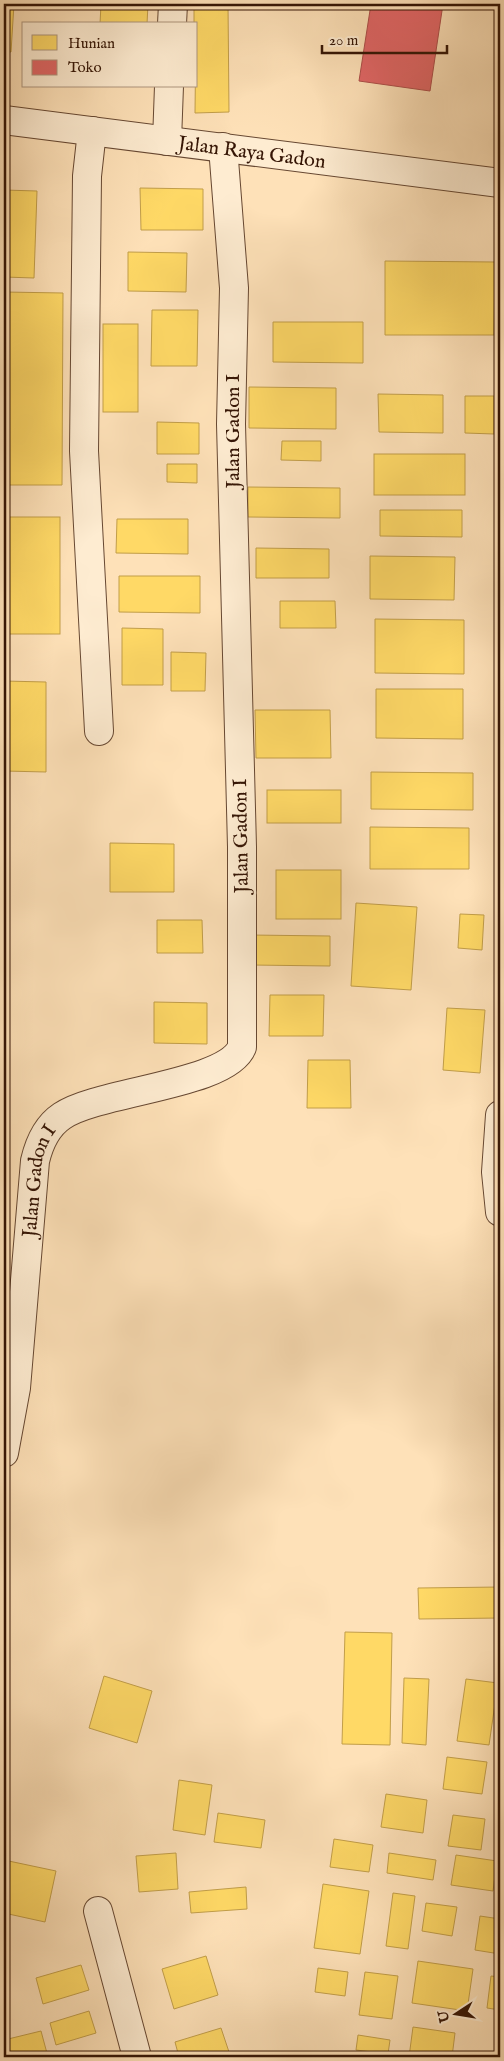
<svg xmlns="http://www.w3.org/2000/svg" width="504" height="2061" font-family="'IM FELL English',serif">
	<style>
		.homes { fill: #ffd966; stroke: #c29e49 }
		.shops { fill: #e06666; stroke: #ad4e49 }
		.lines { fill: none; stroke-linecap: round; stroke-linejoin: round }
		.minor-casing { stroke: #674832; stroke-width: 30 }
		.minor { stroke: #feecd1; stroke-width: 28 }
		.labels { text-anchor: middle; stroke-width: 5; stroke-linejoin: round; paint-order: stroke }
		.street-label { font-size: 20px; fill: #351505; stroke: #feecd1 }
	</style>
	<rect width="100%" height="100%" fill="#fee1b8"/>
	<filter id="stains"><feTurbulence type="fractalNoise" baseFrequency=".004" numOctaves="4"/><feColorMatrix values="0 0 0 0 .2 0 0 0 0 .09 0 0 0 0 .02 0 0 0 .5 -.17"/></filter>
	<radialGradient id="worn" r=".72"><stop offset=".6" stop-color="#630" stop-opacity="0"/><stop offset="1" stop-color="#630" stop-opacity=".3"/></radialGradient>
	<!-- homes -->
	<g class="homes">
		<polygon points="4,4 14,4 11,52 4,51"/>
		<polygon points="101,4 148,4 147,24 100,24"/>
		<polygon points="194,4 228,4 229,112 195,113 196,24 194,24"/>
		<polygon points="140,188 203,189 203,230 141,230"/>
		<polygon points="4,190 37,191 34,278 4,277"/>
		<polygon points="128,252 187,253 186,292 128,291"/>
		<polygon points="385,261 495,262 494,335 385,335"/>
		<polygon points="4,292 63,293 62,485 4,485"/>
		<polygon points="152,310 198,310 197,366 151,366"/>
		<polygon points="273,322 363,322 363,363 273,362"/>
		<rect x="103" y="324" width="35" height="88"/>
		<polygon points="249,387 336,388 336,429 249,428"/>
		<polygon points="378,394 443,395 443,433 379,432"/>
		<polygon points="465,396 494,396 494,434 465,433"/>
		<polygon points="157,422 199,423 199,454 157,454"/>
		<polygon points="282,441 321,441 321,461 281,460"/>
		<rect x="374" y="454" width="91" height="41"/>
		<polygon points="167,464 197,464 197,483 167,482"/>
		<polygon points="248,487 340,488 340,518 248,517"/>
		<polygon points="380,510 462,510 462,537 380,536"/>
		<rect x="4" y="517" width="56" height="117"/>
		<polygon points="117,519 188,519 188,554 116,553"/>
		<polygon points="256,548 329,549 329,578 256,578"/>
		<polygon points="370,556 455,557 454,600 370,599"/>
		<polygon points="119,576 200,576 200,613 119,612"/>
		<polygon points="280,601 335,601 336,628 280,628"/>
		<polygon points="375,619 464,620 464,674 375,673"/>
		<polygon points="122,628 163,629 163,685 122,685"/>
		<polygon points="171,652 206,653 205,691 171,691"/>
		<polygon points="4,681 46,682 46,772 4,771"/>
		<polygon points="376,689 463,689 463,739 376,738"/>
		<polygon points="255,710 330,710 331,758 256,758"/>
		<polygon points="371,772 473,773 473,810 371,809"/>
		<rect x="267" y="790" width="74" height="33"/>
		<polygon points="370,827 469,828 469,869 370,869"/>
		<polygon points="110,843 174,844 174,892 110,892"/>
		<rect x="276" y="870" width="65" height="49"/>
		<polygon points="356,903 417,907 411,990 351,986"/>
		<polygon points="460,914 484,915 482,950 458,948"/>
		<polygon points="157,920 202,920 203,953 157,953"/>
		<polygon points="250,935 330,936 330,966 250,965"/>
		<polygon points="270,995 324,995 323,1036 269,1036"/>
		<polygon points="154,1002 207,1003 207,1044 154,1043"/>
		<polygon points="447,1008 485,1010 480,1073 443,1070"/>
		<polygon points="308,1060 350,1060 351,1108 307,1108"/>
		<polygon points="500,1587 500,1618 419,1619 418,1588"/>
		<polygon points="345,1632 392,1633 390,1745 342,1744"/>
		<polygon points="104,1676 152,1691 137,1743 89,1728"/>
		<polygon points="404,1678 429,1679 426,1745 402,1743"/>
		<polygon points="466,1679 498,1683 489,1745 457,1741"/>
		<polygon points="447,1757 487,1762 482,1794 443,1789"/>
		<polygon points="179,1780 212,1785 205,1835 173,1830"/>
		<polygon points="386,1794 427,1800 423,1833 381,1827"/>
		<polygon points="218,1813 265,1820 261,1848 214,1842"/>
		<polygon points="453,1815 485,1819 481,1850 448,1846"/>
		<polygon points="334,1839 373,1845 369,1872 330,1867"/>
		<polygon points="176,1853 178,1889 139,1892 136,1856"/>
		<polygon points="389,1853 436,1860 433,1880 387,1873"/>
		<polygon points="456,1855 497,1861 493,1891 451,1885"/>
		<polygon points="4,1860 56,1871 45,1922 4,1913"/>
		<polygon points="323,1884 369,1891 360,1954 314,1948"/>
		<polygon points="246,1887 247,1909 191,1913 189,1892"/>
		<polygon points="393,1893 415,1896 408,1949 386,1946"/>
		<polygon points="426,1903 457,1907 452,1936 422,1931"/>
		<polygon points="480,1916 500,1919 500,1954 475,1950"/>
		<polygon points="206,1956 218,1995 174,2009 162,1969"/>
		<polygon points="418,1961 473,1969 467,2011 412,2003"/>
		<polygon points="81,1965 89,1990 43,2004 36,1978"/>
		<polygon points="318,1968 348,1972 345,1996 315,1992"/>
		<polygon points="365,1972 398,1976 392,2019 359,2015"/>
		<polygon points="491,1976 500,1977 500,2010 487,2008"/>
		<polygon points="89,2011 96,2033 56,2045 50,2023"/>
		<polygon points="413,2027 455,2033 452,2057 409,2057"/>
		<polygon points="221,2028 230,2055 179,2057 175,2042"/>
		<polygon points="41,2031 48,2057 4,2057 4,2040"/>
		<polygon points="358,2035 390,2040 388,2054 356,2050"/>
		<polygon points="100,2052 101,2057 81,2057"/>
	</g>
	<!-- shops -->
	<polygon class="shops" points="371,4 443,4 430,91 359,81"/>
	<g class="lines">
		<!-- minor casing -->
		<g class="minor-casing">
			<g id="minor">
				<polyline points="172,24 173,4"/>
				<path id="s1" d="M 4,120 L 500,183"/>
				<polyline points="92,131 87,176 84,451 99,731"/>
				<polyline points="167,141 169,86"/>
				<polyline points="500,1115 496,1172 500,1212"/>
				<path id="s2" d="M 4,1453 L 16,1388 L 35,1161 C 39,1144 47,1126 62,1116 C 98,1091 227,1085 242,1047 L 242,847 L 231,424 L 234,288 L 223,147"/>
				<polyline points="98,1911 137,2057"/>
			</g>
		</g>
		<!-- minor -->
		<use href="#minor" class="minor"/>
	</g>
	<g class="labels">
		<!-- street labels -->
		<g class="street-label">
			<text dy="7" stroke="none"><textPath href="#s1" startOffset="250">Jalan Raya Gadon</textPath></text>
			<text transform="translate(232 431) rotate(-90)" y="7">Jalan Gadon I</text>
			<text transform="translate(240 836) rotate(-91)" y="7">Jalan Gadon I</text>
			<text dy="7" stroke="none"><textPath href="#s2" startOffset="275">Jalan Gadon I</textPath></text>
		</g>
	</g>
	<!-- margin -->
	<rect width="504" height="2061" fill="none" stroke="#fee1b8" stroke-width="20"/>
	<rect x="5" y="5" width="494" height="2051" fill="none" stroke="#351505" stroke-width="2.5"/>
	<rect x="10" y="10" width="484" height="2041" fill="none" stroke="#351505"/>
	<!-- legend -->
	<rect x="22" y="22" width="175" height="65" fill="#feecd1" stroke="#ae967f"/>
	<rect x="32" y="35" width="25" height="15" fill="#ffd966" stroke="#ae967f"/>
	<text x="68" y="48" font-size="15" fill="#351505">Hunian</text>
	<rect x="32" y="60" width="25" height="15" fill="#e06666" stroke="#ae967f"/>
	<text x="68" y="72" font-size="15" fill="#351505">Toko</text>
	<!-- north arrow -->
	<g transform="translate(456 2014) rotate(258)" stroke="#feecd1" stroke-width="4" paint-order="stroke">
	<path d="M0-4L9 19L0 12L-9 19Z" fill="#351505"/>
	<text y="-8" font-size="14" font-weight="bold" text-anchor="middle" fill="#351505">U</text>
	</g>
	<!-- scale -->
	<path d="M322 45v8h125v-8" fill="none" stroke="#351505" stroke-width="2.5"/>
	<text x="329" y="45" font-size="15" fill="#351505" stroke="#feecd1" stroke-width="4" paint-order="stroke">20 m</text>
	<rect width="100%" height="100%" filter="url(#stains)"/>
	<rect width="100%" height="100%" fill="url(#worn)"/>
</svg>
